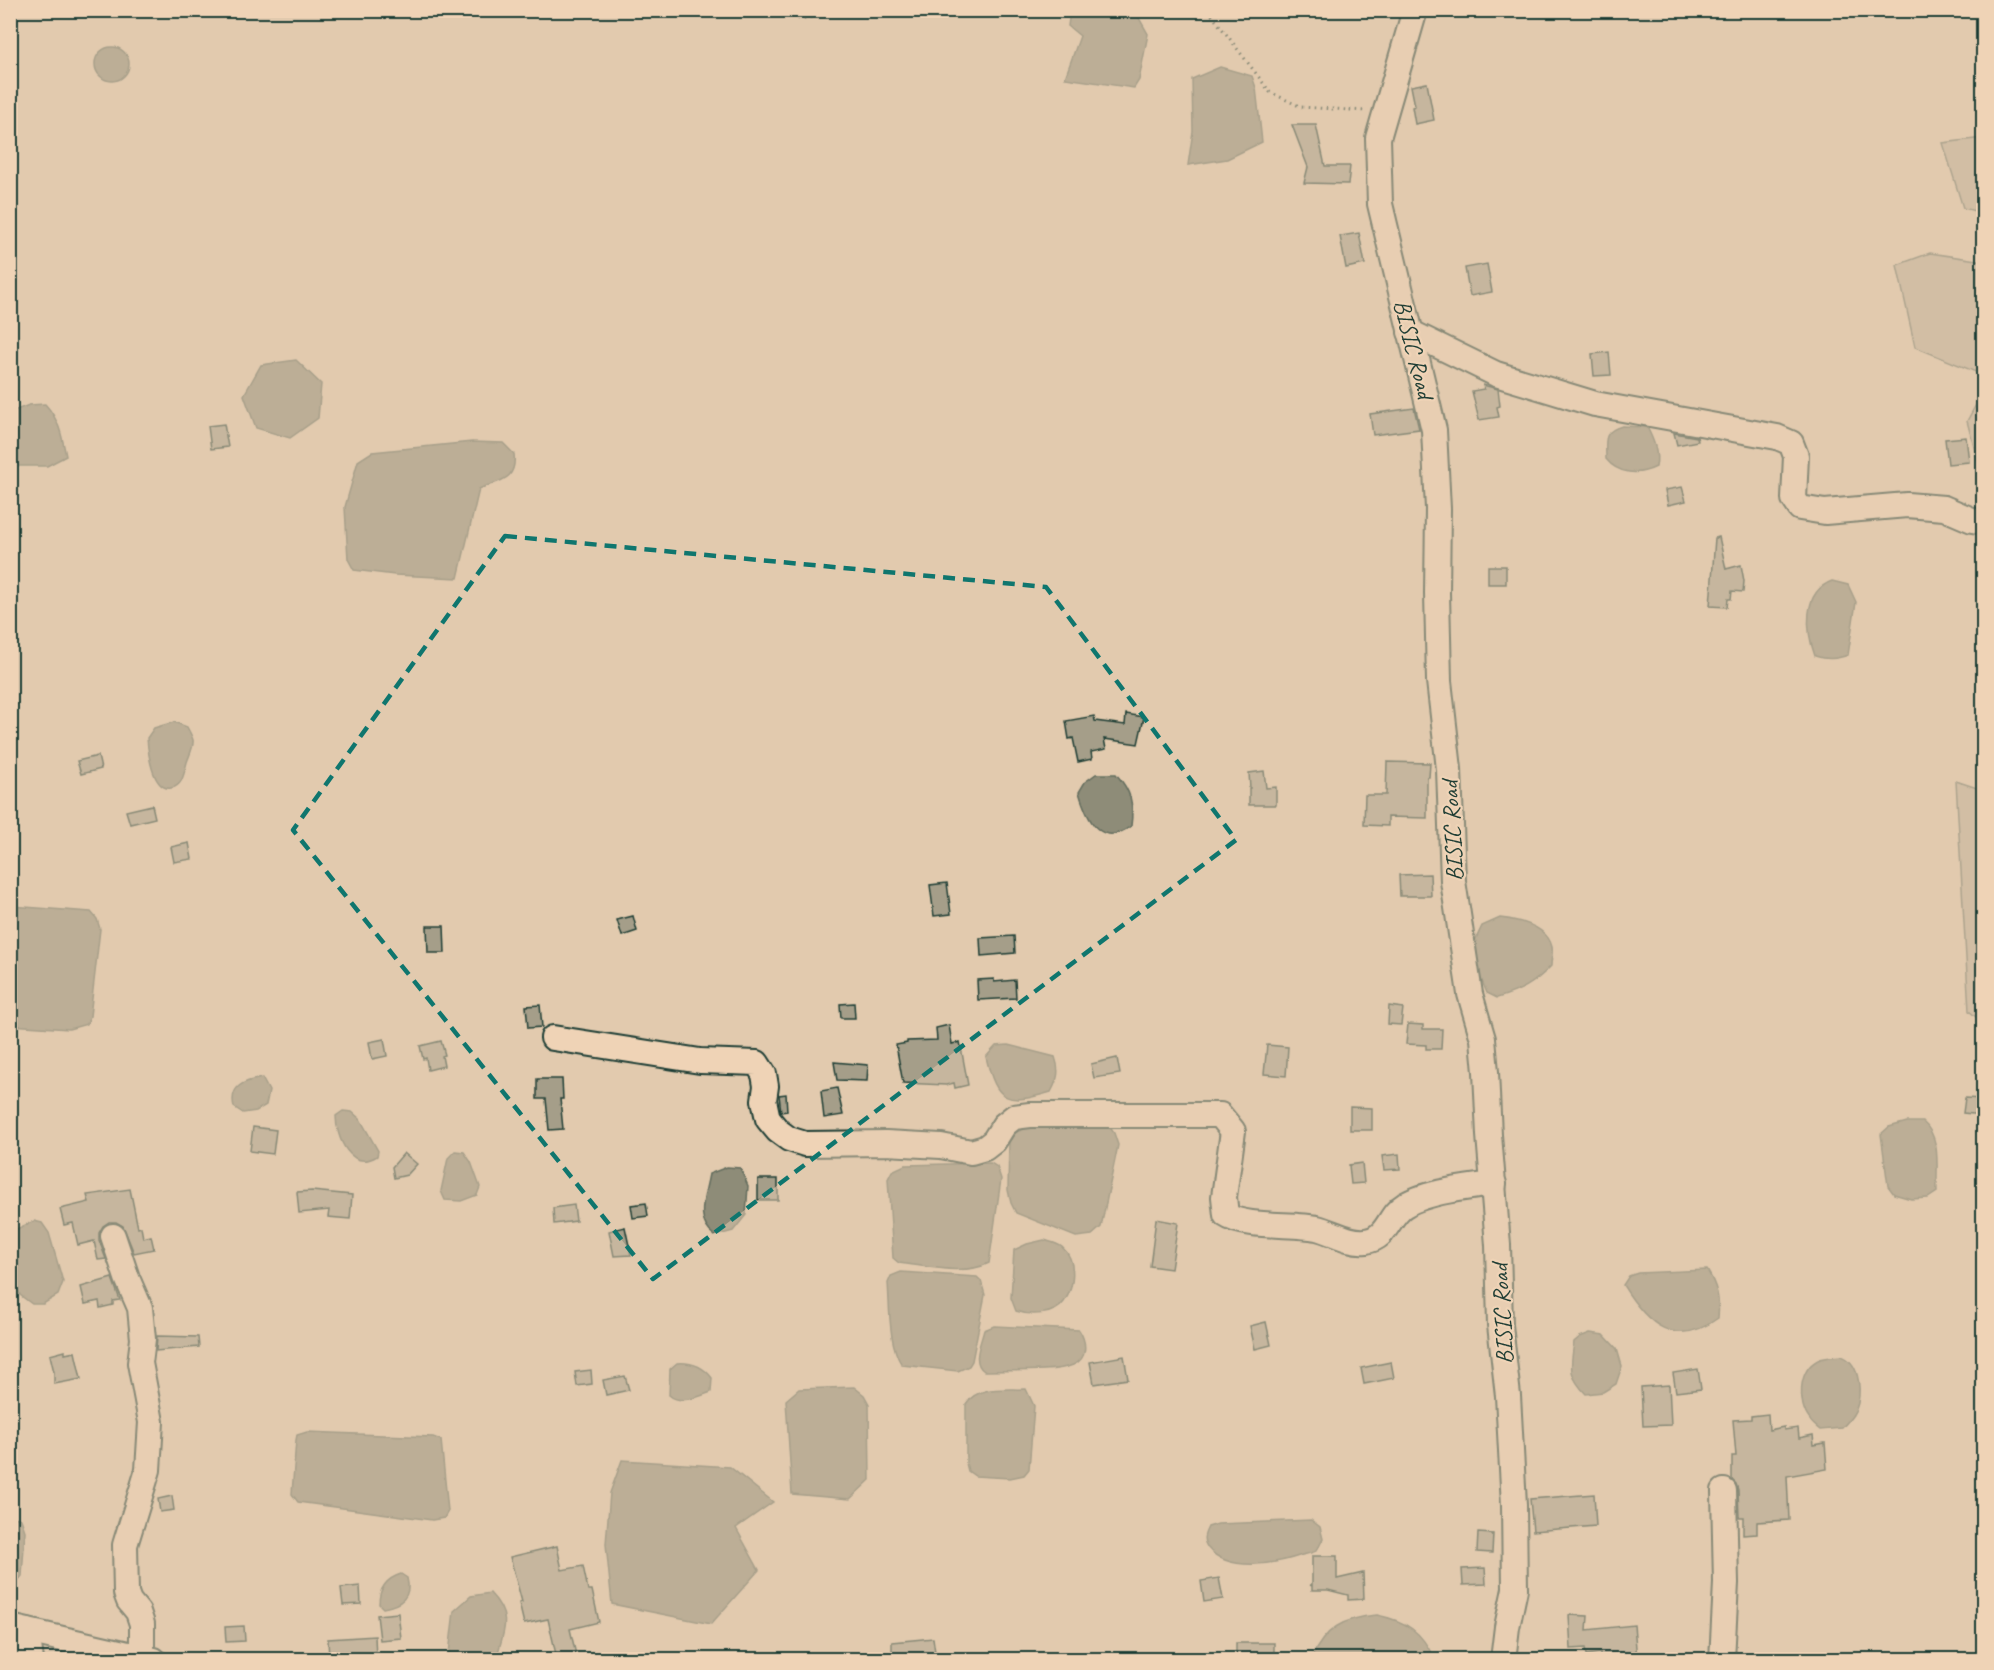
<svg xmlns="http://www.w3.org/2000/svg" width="1994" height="1670" font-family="Caveat,sans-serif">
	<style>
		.green { fill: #beaf98; stroke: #6e7666; stroke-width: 1.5 }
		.water { fill: #8e8c78; stroke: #626c5d; stroke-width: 1.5 }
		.building { fill: #a59e89; stroke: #1f3d34; stroke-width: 1.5 }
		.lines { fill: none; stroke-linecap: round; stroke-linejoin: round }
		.minor-casing { stroke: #1f3d34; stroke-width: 28 }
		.path { stroke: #1f3d34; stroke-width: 3; stroke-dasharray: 1.5 4.5; stroke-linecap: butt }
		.minor { stroke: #efd3b6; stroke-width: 24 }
		.marked { fill: none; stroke: #0f766e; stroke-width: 4.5; stroke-dasharray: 12 8; stroke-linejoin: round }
		.labels { text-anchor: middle; stroke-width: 4.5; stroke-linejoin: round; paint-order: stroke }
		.street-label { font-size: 24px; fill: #1f3d34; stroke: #efd3b6 }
	</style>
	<rect width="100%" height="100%" fill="#e2caae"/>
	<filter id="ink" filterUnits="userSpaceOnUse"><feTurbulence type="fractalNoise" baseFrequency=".0167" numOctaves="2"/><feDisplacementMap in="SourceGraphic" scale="12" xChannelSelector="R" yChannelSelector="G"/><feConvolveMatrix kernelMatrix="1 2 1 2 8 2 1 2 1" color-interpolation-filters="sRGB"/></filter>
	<g filter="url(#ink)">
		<!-- green -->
		<g class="green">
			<polygon points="1983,138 1984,138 1983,213 1963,208 1943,143"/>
			<polygon points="1930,253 1983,261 1983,375 1915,347 1897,265"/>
			<polygon points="1983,392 1983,481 1967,421"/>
			<polygon points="1956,781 1983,790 1983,1023 1969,1011"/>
		</g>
		<!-- water -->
		<g class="water">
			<polygon points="1072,11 1135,11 1148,34 1139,80 1134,88 1065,78 1080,36 1068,26 1070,11"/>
			<circle cx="112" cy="64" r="17"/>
			<polygon points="1220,67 1252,76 1256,88 1262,142 1227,159 1188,165 1193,131 1192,79"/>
			<polygon points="296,360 321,384 318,418 290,438 256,428 244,395 261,365"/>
			<path d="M 45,404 C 59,419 62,436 66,456 L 47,466 L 17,466 L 11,450 L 11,412 L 29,405 Z"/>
			<path d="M 1622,426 L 1647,427 C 1653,439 1659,452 1656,467 C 1638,476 1618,474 1606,459 C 1606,440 1602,432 1622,426 Z"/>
			<path d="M 472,442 L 503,443 L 514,454 C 517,481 500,480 479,489 L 458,578 L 395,575 L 354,570 L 348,559 L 345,507 L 358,461 L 372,452 Z"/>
			<path d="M 1832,581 L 1848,585 L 1856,602 L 1848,655 C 1836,659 1827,660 1815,656 C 1806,631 1802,592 1832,581 Z"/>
			<path d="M 174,722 L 187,727 C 189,731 192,736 193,740 C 194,747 189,756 187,762 C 184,773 183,786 171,788 C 152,791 148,751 147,738 L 154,728 Z"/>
			<path d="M 1096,774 L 1116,774 C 1131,791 1134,803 1131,826 C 1100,849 1087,819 1079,792 L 1085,782 Z"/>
			<polygon points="11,906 91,912 97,919 100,929 90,1016 87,1024 69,1029 11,1025"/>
			<path d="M 1500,918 C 1518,920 1547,926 1552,947 C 1553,952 1551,960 1551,966 C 1534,984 1521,991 1497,998 L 1487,993 L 1477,969 L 1474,943 L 1482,926 Z"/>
			<path d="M 1008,1045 L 1055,1057 C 1060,1071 1058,1079 1051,1092 C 1007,1105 997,1103 986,1057 L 996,1046 Z"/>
			<path d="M 262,1078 L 269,1091 L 266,1105 L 256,1111 L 243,1113 L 234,1107 C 229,1086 244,1081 262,1078 Z"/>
			<path d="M 343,1111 L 352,1112 L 360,1119 L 378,1151 L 377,1156 C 351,1172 336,1138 336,1116 Z"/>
			<path d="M 1907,1122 L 1923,1122 C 1942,1138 1936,1168 1937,1192 L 1928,1198 L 1911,1199 L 1894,1194 L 1888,1186 L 1881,1134 L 1889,1127 Z"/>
			<polygon points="1109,1126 1114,1133 1118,1145 1101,1227 1092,1235 1076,1237 1016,1213 1011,1203 1008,1190 1009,1142 1016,1132 1030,1127"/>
			<polygon points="455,1151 464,1152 471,1162 480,1187 477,1195 461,1201 445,1200 441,1191 448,1158"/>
			<path d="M 991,1163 L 997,1167 L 1001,1179 L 989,1263 C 964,1276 927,1266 899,1263 L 893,1258 L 888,1179 L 892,1171 L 905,1165 Z"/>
			<path d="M 727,1167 L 740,1168 L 748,1186 L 746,1215 L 733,1231 L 715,1236 C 694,1221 705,1197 709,1174 Z"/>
			<polygon points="34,1221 42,1223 49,1233 63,1282 58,1295 43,1304 32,1304 20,1295 11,1272 10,1232"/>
			<path d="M 1044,1240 C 1050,1242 1057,1243 1062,1247 C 1077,1260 1075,1286 1064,1302 C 1054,1316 1030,1316 1016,1311 L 1011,1298 L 1014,1250 L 1027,1244 Z"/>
			<path d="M 1707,1270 C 1717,1286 1720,1299 1718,1318 C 1675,1350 1647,1324 1623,1285 L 1629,1276 L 1638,1273 Z"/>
			<path d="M 901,1272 L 977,1277 L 981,1281 L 985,1295 L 972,1361 L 969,1366 L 958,1371 L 902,1365 C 888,1344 890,1307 888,1283 L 891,1276 Z"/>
			<path d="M 994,1326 L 1079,1330 C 1087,1342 1088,1359 1073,1365 C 1055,1373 1005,1370 984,1371 C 971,1362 981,1343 984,1330 Z"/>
			<path d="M 1590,1333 L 1604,1335 L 1617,1349 L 1622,1366 L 1616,1384 L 1603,1392 L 1586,1394 C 1567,1374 1571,1367 1574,1342 L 1580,1337 Z"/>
			<path d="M 1841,1356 C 1859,1362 1861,1387 1858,1403 C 1856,1413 1849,1420 1842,1428 L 1820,1430 C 1817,1427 1812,1424 1810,1420 C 1797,1404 1798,1370 1818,1360 C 1825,1357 1833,1357 1841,1356 Z"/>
			<path d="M 677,1363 C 691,1362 703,1366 712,1378 L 711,1392 C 698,1397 680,1405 669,1395 L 670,1369 Z"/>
			<polygon points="854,1387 864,1395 869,1404 870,1480 850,1499 792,1494 786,1400 799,1389"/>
			<path d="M 1026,1389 L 1034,1406 L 1029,1469 L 1024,1475 L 1010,1478 L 975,1476 L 968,1471 L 966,1463 L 966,1404 C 978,1385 1005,1390 1026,1389 Z"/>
			<polygon points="307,1432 433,1437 441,1440 448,1511 444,1518 432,1520 298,1502 292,1494 296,1440 297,1435"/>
			<polygon points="622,1460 730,1467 773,1502 736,1528 759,1570 711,1624 612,1604 606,1544 610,1493"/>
			<polygon points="11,1516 21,1519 25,1531 22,1576 18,1581 11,1584"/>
			<path d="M 1311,1520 L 1320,1527 L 1323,1539 C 1321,1542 1319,1548 1316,1551 C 1313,1553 1306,1554 1302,1555 C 1276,1564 1228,1573 1208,1548 C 1202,1540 1204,1535 1208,1527 L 1218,1524 Z"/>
			<path d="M 401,1574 L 407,1578 C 412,1597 401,1605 383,1608 L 379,1604 C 379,1589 385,1579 401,1574 Z"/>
			<path d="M 490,1593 C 513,1617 504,1631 496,1659 L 451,1659 L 449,1654 L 454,1611 L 471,1596 Z"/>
			<path d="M 1377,1615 C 1406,1621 1422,1631 1434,1659 L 1311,1659 C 1325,1628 1343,1618 1377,1615 Z"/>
		</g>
		<!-- building -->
		<g class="building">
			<polygon points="1427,83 1434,120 1415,124 1412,107 1415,106 1411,86"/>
			<polygon points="1292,125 1316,125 1325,166 1350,166 1348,184 1304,183 1308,167"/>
			<polygon points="1359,233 1365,264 1346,268 1340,236"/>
			<polygon points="1487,264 1492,292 1470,296 1465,268"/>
			<polygon points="1609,352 1611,375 1594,376 1592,354"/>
			<polygon points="1483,385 1498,389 1500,406 1497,407 1499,417 1479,420 1472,391 1484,389"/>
			<polygon points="1414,408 1419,429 1373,435 1370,414"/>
			<polygon points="224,424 228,447 211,449 208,426"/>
			<polygon points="1674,433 1697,437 1698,441 1677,445"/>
			<polygon points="1966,437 1969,462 1948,464 1945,439"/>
			<polygon points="1682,487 1686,501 1668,505 1665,490"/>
			<polygon points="1719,537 1726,569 1741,565 1744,581 1743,592 1732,591 1731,599 1728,599 1727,607 1710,606 1715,538"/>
			<rect x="1488" y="566" width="18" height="18"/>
			<polygon points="1126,714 1144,717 1138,744 1104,739 1106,749 1091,752 1092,759 1078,762 1073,738 1069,739 1066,721 1094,716 1095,721 1125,725"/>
			<polygon points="98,756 101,769 81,774 77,761"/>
			<polygon points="1387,762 1430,763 1429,777 1427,777 1427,818 1388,817 1388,826 1364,825 1365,795 1386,795"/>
			<polygon points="1264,771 1266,788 1276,787 1276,805 1249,805 1249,788 1250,788 1249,773"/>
			<polygon points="152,805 155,818 130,824 126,811"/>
			<polygon points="189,843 192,859 174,862 171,847"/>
			<polygon points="1430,874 1431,896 1400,896 1399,875"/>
			<polygon points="947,883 951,914 934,916 930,885"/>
			<polygon points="633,916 637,931 622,936 617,920"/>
			<polygon points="427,926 444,926 445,953 428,953"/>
			<polygon points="1014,936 1015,953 981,956 980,938"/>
			<polygon points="994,979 994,982 1015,980 1016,998 978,1000 977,980"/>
			<polygon points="854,1003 855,1018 841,1018 840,1004"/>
			<polygon points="540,1005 542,1027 528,1028 526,1006"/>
			<polygon points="1389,1006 1403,1008 1401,1025 1388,1024"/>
			<polygon points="1408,1024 1423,1025 1423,1029 1442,1029 1441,1049 1426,1049 1426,1045 1406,1044"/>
			<polygon points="949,1025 952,1044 960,1042 968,1085 955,1088 954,1083 946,1085 903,1083 896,1045 907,1043 907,1041 937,1040 936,1028"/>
			<polygon points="384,1039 387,1056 372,1059 369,1042"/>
			<polygon points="441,1041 445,1055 442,1056 444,1066 428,1070 426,1058 423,1059 420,1046"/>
			<polygon points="1267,1045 1288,1047 1286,1076 1264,1074"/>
			<polygon points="1117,1058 1120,1074 1094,1078 1091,1064"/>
			<polygon points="834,1062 868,1065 867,1081 837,1080"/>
			<polygon points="537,1079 562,1079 563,1099 560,1099 563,1129 549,1130 546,1099 537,1099"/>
			<polygon points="837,1088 843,1115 824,1118 821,1091"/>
			<polygon points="786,1094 787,1111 781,1112 779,1095"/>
			<polygon points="1965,1098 1983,1099 1983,1115 1963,1113"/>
			<polygon points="1350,1107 1372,1108 1372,1130 1350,1130"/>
			<polygon points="253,1127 276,1130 273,1154 250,1151"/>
			<polygon points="404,1153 417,1164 407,1175 394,1178 392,1167"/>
			<polygon points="1399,1154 1400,1169 1384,1170 1382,1156"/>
			<polygon points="1362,1163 1364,1183 1351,1184 1349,1165"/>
			<rect x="758" y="1179" width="20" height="21"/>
			<polygon points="130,1189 138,1228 141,1227 143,1238 151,1236 154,1249 134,1253 123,1226 116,1222 109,1222 103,1226 99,1233 99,1240 106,1259 98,1260 94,1241 78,1245 73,1223 64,1225 60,1209 89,1202 87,1195"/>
			<polygon points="312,1191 352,1195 350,1219 328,1217 329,1210 299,1213 297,1192"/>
			<polygon points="646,1203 648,1216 633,1218 631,1205"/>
			<polygon points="574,1205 576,1221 554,1224 553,1208"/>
			<polygon points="1156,1219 1178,1223 1171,1269 1150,1266"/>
			<polygon points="625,1227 631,1255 614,1256 609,1231"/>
			<polygon points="112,1278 120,1300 113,1301 113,1305 100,1308 99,1301 85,1304 81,1287"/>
			<polygon points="1266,1322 1271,1345 1255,1349 1250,1326"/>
			<polygon points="157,1336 198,1337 199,1347 156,1351"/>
			<polygon points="65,1351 65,1354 75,1352 81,1379 54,1384 54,1372 50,1355"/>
			<polygon points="1124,1356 1128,1379 1094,1384 1090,1362"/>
			<polygon points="1391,1362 1394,1378 1364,1384 1361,1368"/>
			<polygon points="1698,1369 1701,1389 1676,1392 1673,1373"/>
			<polygon points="591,1370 592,1384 577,1386 575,1372"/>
			<polygon points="625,1376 629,1390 606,1395 603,1380"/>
			<polygon points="1669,1385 1671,1425 1643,1426 1641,1387"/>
			<polygon points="1768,1414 1769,1430 1784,1427 1784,1430 1798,1428 1799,1438 1813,1435 1814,1445 1825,1443 1827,1469 1787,1476 1789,1520 1757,1522 1757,1534 1743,1535 1743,1517 1739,1517 1738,1490 1736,1484 1732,1480 1732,1456 1736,1456 1733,1420 1751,1419 1751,1416"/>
			<polygon points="1594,1494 1596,1526 1533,1531 1530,1499"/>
			<polygon points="172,1496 174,1510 160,1512 158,1499"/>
			<polygon points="1478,1533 1493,1534 1492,1553 1477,1552"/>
			<polygon points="557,1546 562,1570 583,1566 588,1590 592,1590 599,1622 570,1629 577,1659 557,1659 548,1619 524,1624 519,1603 522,1602 510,1557"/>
			<polygon points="1312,1556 1337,1556 1337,1579 1363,1573 1364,1599 1348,1600 1348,1595 1328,1590 1312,1590 1312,1586 1310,1585 1312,1585"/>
			<polygon points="1485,1568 1486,1584 1463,1585 1462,1569"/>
			<polygon points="1219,1578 1223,1599 1204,1602 1201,1581"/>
			<polygon points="360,1586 361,1604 343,1605 341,1588"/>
			<polygon points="398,1613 401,1638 380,1640 377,1615"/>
			<polygon points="1569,1615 1588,1616 1587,1630 1634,1625 1637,1659 1600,1659 1600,1653 1586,1655 1585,1648 1571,1649"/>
			<polygon points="244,1626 245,1641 226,1642 225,1627"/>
			<polygon points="375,1636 376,1659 329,1659 328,1639"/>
			<polygon points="933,1638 936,1659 892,1659 892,1642"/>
			<rect x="1236" y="1643" width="38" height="16"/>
		</g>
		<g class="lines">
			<!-- minor casing -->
			<g class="minor-casing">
				<g id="minor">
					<polyline points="1415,10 1378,138 1380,204 1434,430 1438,509 1437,593 1439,681 1449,769 1453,881 1470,994 1483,1039 1486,1072 1489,1135 1498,1245 1500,1325 1508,1396 1514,1505 1515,1589 1507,1627 1503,1660"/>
					<polyline points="1410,332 1496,374 1595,404 1777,437 1791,443 1796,456 1794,499 1800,508 1825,512 1907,505 1944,508 1972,520 1984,522"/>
					<path d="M 553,1038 L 700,1061 L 757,1063 L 764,1074 L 766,1086 L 764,1100 L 768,1119 L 778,1131 L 789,1139 L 805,1144 L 886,1143 L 941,1146 L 971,1152 L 985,1148 L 994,1141 L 1004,1125 L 1014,1117 L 1030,1115 L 1220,1115 L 1233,1131 L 1224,1197 L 1226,1215 C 1245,1228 1293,1223 1317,1228 C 1333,1232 1349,1243 1366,1241 C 1388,1238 1388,1215 1405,1205 C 1426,1192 1469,1187 1494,1184"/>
					<polyline points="113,1236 127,1278 140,1308 143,1339 140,1363 151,1422 148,1470 125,1545 126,1593 129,1601 138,1612 142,1624 142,1657"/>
					<polyline points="10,1627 154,1660"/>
					<polyline points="27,1631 31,1660"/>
					<polyline points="1722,1660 1726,1583 1724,1491"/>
				</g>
			</g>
			<!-- path -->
			<g class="path">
				<polyline points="791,10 796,19 871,10"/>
				<polyline points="1208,10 1270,92 1301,107 1366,111"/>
			</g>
			<!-- minor -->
			<use href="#minor" class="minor"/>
		</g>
	</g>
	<!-- marked area -->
	<path d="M0 0H1994V1670H0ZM 505,536 L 1046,587 L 1236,840 L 653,1279 L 293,830 Z" fill="#e2caae" fill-opacity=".55" fill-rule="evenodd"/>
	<path class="marked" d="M 505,536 L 1046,587 L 1236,840 L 653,1279 L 293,830 Z"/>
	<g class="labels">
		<!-- street labels -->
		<g class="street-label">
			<text transform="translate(1414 349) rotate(76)" y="8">BISIC Road</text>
			<text transform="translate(1452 831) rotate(-93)" y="8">BISIC Road</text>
			<text transform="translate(1502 1314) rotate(-93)" y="8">BISIC Road</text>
		</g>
	</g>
	<!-- margin -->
	<rect width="1994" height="1670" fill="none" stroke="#efd3b6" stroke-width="36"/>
	<rect x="18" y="18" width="1958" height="1634" fill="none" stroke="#1f3d34" stroke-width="2" filter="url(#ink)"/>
</svg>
